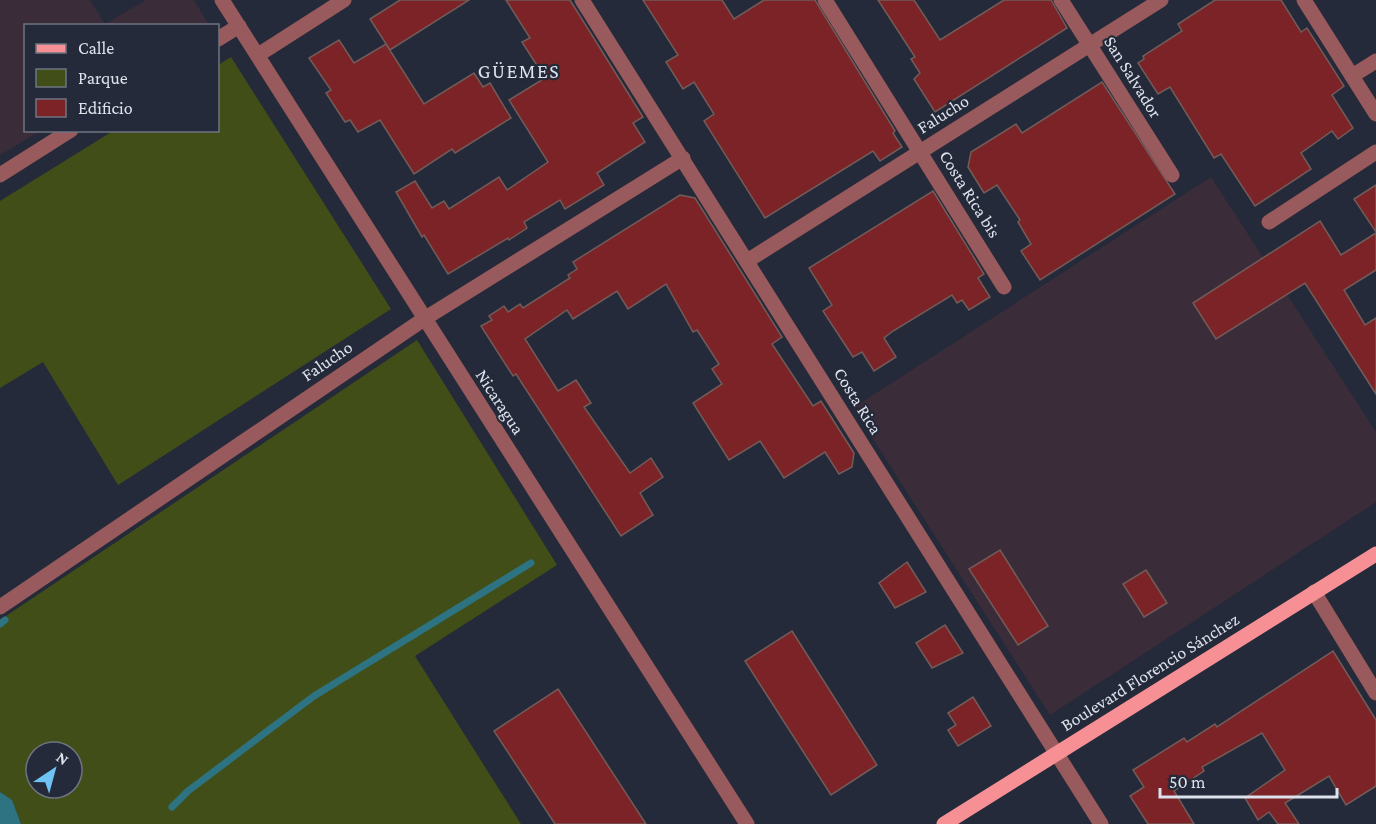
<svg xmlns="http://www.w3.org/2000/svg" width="1376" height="824" font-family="'Crimson Pro',serif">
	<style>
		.industrial { fill: #3b2c39 }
		.green { fill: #424e18; fill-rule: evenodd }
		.water { fill: #2d7382 }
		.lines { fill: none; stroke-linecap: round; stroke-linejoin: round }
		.stream { stroke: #2d7382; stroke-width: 7 }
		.building { fill: #7b2327; stroke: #725c5a; stroke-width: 1.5 }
		.minor { stroke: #985a5c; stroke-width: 15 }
		.major { stroke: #f69095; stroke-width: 15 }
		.labels { text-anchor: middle; stroke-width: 4.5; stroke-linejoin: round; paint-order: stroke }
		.street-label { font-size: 18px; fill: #dee2ed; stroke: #242a39 }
		.neighbourhood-label { font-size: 20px; letter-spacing: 1.5px; fill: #dee2ed; stroke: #242a39 }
	</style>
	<rect width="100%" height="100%" fill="#242a39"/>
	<!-- industrial -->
	<g class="industrial">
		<polygon points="0,0 90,0 105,24 146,0 194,0 209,25 26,26 26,130 40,131 0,155"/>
		<polygon points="1211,177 1376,432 1376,502 1050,715 853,408"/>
	</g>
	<!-- green -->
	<g class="green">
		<polygon points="231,57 391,309 118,485 43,362 0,388 0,201 113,131 218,130 218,65"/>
		<path d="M 417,340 L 557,565 L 415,656 L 521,824 L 21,824 L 12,801 L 0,792 L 0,620 ZM 36,752 L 72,752 L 72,788 L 36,788 Z"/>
	</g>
	<!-- water -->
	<polygon class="water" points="0,792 12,800 21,824 0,824"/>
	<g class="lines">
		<!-- stream -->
		<g class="stream">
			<polyline points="0,624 5,620"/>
			<polyline points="172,807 188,791 314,696 531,563"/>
		</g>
	</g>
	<!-- building -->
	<g class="building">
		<polygon points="400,0 469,0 390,50 370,19"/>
		<polygon points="506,0 570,0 643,117 633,123 645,142 597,173 604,185 565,209 560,200 524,222 527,228 509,240 508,238 448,274 424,235 422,237 396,192 415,181 432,208 444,201 449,209 499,177 507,190 548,162 509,100 545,78 522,42 530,38"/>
		<polygon points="643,0 722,0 734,19 764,0 815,0 895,131 893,133 902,147 880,161 873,151 765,218 704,121 714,114 694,82 683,89 666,62 678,55"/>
		<polygon points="878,0 914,0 940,40 1004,0 1051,0 1067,28 935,112 914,79 920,73 911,59 915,57"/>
		<polygon points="1215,0 1281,0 1301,32 1307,28 1344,86 1332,95 1353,128 1338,139 1332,131 1301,153 1311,169 1255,206 1221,154 1214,158 1170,87 1158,94 1138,63 1144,59 1143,56 1182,31 1178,24"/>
		<polygon points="339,40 354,63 386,44 424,104 474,73 483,87 490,83 511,118 455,153 452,149 414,174 380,120 358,132 350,120 345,122 326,93 331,90 309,58"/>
		<polygon points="1102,82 1175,194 1040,280 1021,251 1031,244 1018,222 1020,220 997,185 984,193 968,167 971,152 1016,124 1022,133"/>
		<polygon points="1376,185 1376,232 1354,199"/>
		<polygon points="933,191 984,274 978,278 990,297 969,310 962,300 957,303 952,295 893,331 884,338 896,357 874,371 862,352 853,357 823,311 832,305 809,268"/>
		<polygon points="680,195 695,198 782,337 772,344 813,406 821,401 854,453 852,467 839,474 825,452 784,478 760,441 729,460 693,403 722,384 712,369 719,364 697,330 693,332 666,284 628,309 617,291 573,319 567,310 525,339 558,391 576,380 591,403 584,407 630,473 651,458 663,477 640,493 653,515 621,536 516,374 513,376 481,326 492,320 489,316 504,306 508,312 520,304 523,308 570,278 568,275 577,269 573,262"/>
		<polygon points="1320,221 1341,255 1376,233 1376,270 1344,290 1365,325 1376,318 1376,394 1305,283 1216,339 1193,303"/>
		<polygon points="1000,550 1048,626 1018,645 969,569"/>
		<polygon points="907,562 926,592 895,608 879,583"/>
		<polygon points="1146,570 1167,603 1144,617 1123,584"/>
		<polygon points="945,625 963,653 932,668 916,643"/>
		<polygon points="792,631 877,765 831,795 745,661"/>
		<polygon points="1333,651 1376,720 1376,786 1346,805 1329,776 1285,803 1299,824 1278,824 1269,812 1258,820 1245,798 1285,770 1262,733 1202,767 1204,771 1174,791 1194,824 1148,824 1130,796 1144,787 1133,770 1184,738 1187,742 1215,724 1217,727"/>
		<polygon points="558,689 646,824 555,824 494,731"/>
		<polygon points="973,697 991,726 958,746 948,730 956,725 948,713"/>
	</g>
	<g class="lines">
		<!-- minor -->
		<g class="minor">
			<polyline points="222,0 747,824"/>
			<polyline points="582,0 1101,824"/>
			<polyline points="825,0 1004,287"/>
			<polyline points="1061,0 1172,175"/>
			<polyline points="1304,0 1376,114"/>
			<polyline points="218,39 239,26"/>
			<polyline points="258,55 344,0"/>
			<polyline points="1352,76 1376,61"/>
			<polyline points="0,175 71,130"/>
			<polyline points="1269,222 1376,152"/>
			<polyline points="747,261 1161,0"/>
			<polyline points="1314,592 1376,693"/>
			<polyline points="0,607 424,319 683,158"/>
		</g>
		<!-- major -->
		<polyline class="major" points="944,824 1376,554"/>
	</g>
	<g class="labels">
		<!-- street labels -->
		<g class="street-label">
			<text transform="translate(1133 77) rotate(58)" y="6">San Salvador</text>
			<text transform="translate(943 114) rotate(-32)" y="6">Falucho</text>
			<text transform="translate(970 194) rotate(58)" y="6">Costa Rica bis</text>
			<text transform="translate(327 361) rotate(-34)" y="6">Falucho</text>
			<text transform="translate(858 401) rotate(58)" y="6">Costa Rica</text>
			<text transform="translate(500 402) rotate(57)" y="6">Nicaragua</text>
			<text transform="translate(1150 672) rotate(-32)" y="6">Boulevard Florencio Sánchez</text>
		</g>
		<!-- neighbourhood labels -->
		<g class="neighbourhood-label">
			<text x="519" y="78">GÜEMES</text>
		</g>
	</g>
	<!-- legend -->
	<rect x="24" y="24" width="195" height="108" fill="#242a39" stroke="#6e7481" stroke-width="1.5"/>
	<rect x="36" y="44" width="30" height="9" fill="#f69095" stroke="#6e7481" stroke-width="1.5"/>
	<text x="78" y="54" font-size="18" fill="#dee2ed">Calle</text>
	<rect x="36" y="69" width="30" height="18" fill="#424e18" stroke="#6e7481" stroke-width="1.5"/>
	<text x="78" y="84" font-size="18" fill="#dee2ed">Parque</text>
	<rect x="36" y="99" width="30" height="18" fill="#7b2327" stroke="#6e7481" stroke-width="1.5"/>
	<text x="78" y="114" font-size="18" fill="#dee2ed">Edificio</text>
	<!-- north arrow -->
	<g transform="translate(54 770) rotate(36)"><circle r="28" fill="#242a39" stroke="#6e7481" stroke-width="1.5"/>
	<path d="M0-4.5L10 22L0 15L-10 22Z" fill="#6fc2f4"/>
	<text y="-9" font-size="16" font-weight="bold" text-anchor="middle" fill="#dee2ed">N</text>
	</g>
	<!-- scale -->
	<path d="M1160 788v9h177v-9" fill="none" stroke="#dee2ed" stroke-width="3"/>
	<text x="1169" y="788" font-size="18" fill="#dee2ed" stroke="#242a39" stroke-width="4.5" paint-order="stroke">50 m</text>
</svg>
